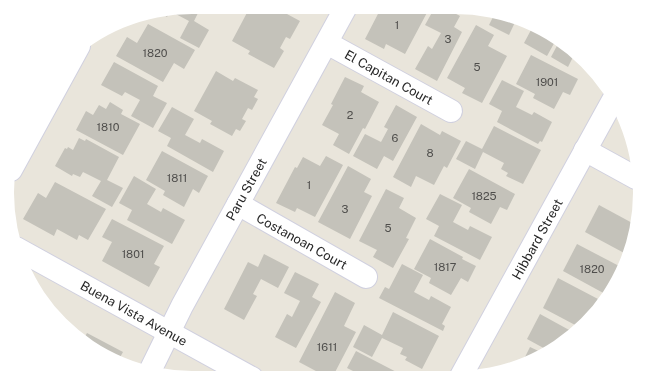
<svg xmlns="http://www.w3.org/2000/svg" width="647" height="385" font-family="'Public Sans',sans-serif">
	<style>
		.building { fill: #c4c2ba }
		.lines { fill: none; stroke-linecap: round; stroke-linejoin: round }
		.minor-casing { stroke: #d0d0df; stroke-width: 24 }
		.minor { stroke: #fff; stroke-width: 22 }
		.labels { text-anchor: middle; stroke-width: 3; stroke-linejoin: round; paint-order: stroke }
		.number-label { font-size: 11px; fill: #4f4e4c }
		.street-label { font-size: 13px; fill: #282828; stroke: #fff }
	</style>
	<rect width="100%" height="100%" fill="#e9e5db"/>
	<!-- building -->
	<g class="building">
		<polygon points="193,7 201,7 194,21 209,30 199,48 180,38 189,21 170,11 167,17 161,13 160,16 155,13"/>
		<polygon points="250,7 265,7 271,11 274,7 300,21 290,39 286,37 280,48 284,51 274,68 248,54 250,51 232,41"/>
		<polygon points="289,7 301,7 298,12"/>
		<polygon points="385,7 430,7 405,54 386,44 384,49 365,39 380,10 382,11"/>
		<polygon points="435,7 444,7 460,16 454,27 462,32 437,81 415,69 428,46 432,49 441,33 425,25"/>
		<polygon points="495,13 517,18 509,35 489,25"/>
		<polygon points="524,22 557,38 547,56 524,43 531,30 522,25"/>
		<polygon points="148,24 195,50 184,69 174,63 163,82 116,56 127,37 137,43"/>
		<polygon points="476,25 494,35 488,46 507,56 482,103 462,93 465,88 447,78"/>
		<polygon points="560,40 574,55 568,67 551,57"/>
		<polygon points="531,55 578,79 570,95 563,92 554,109 533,98 535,94 516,84"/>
		<polygon points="114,62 158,86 153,96 167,103 153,128 131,116 140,100 125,92 122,96 101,85"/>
		<polygon points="216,71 233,81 235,78 258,90 254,97 258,99 252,110 248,108 242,119 246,121 240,131 236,129 232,136 210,124 212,121 194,111"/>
		<polygon points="345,77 364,86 361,92 379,102 365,129 363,128 349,154 333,145 339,134 322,125 333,105 331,104"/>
		<polygon points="502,80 524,91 516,107 532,115 534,112 552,122 542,142 540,141 538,144 497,122 502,111 489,104"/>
		<polygon points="110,102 123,110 121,114 140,124 123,155 76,130 86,111 93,115 99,105 106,109"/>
		<polygon points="396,105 417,117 393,161 384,156 377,169 353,156 365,134 381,142 388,129 384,127"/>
		<polygon points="172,107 194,119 185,135 200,143 202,139 224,151 213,172 167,146 171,138 158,131"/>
		<polygon points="421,124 440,135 442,131 461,141 447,168 444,166 434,185 416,176 411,187 393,177"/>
		<polygon points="494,126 541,150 523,184 506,176 508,173 501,169 504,163 483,152 475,169 456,159 466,141 482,149"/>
		<polygon points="79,138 85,141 86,139 119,157 107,180 123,188 112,207 92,196 101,181 83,172 80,177 73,174 72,176 55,166 65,148 67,149 68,147 73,150"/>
		<polygon points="162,151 208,176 199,193 193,189 184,207 163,195 165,191 146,180"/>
		<polygon points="326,156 343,165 315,217 297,208 295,212 276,203 295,167 297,168 303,157 320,166"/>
		<polygon points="348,166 371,179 364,192 372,196 350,239 318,222"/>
		<polygon points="469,169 515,194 507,210 500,207 491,224 469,212 471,208 453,198"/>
		<polygon points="134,176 156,189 147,204 161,212 163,208 185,220 172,244 127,220 132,210 119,203"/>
		<polygon points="55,182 106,209 88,240 79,235 77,240 57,229 54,236 23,219 38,193 46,198"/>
		<polygon points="386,189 404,198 399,208 416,218 406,238 409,239 393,268 373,257 377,250 359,241"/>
		<polygon points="440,194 462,205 453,222 468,230 470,226 492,237 480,260 434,236 439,226 426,219"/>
		<polygon points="599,205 636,225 636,229 626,254 585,232"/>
		<polygon points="112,219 164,246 154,264 160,267 149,287 102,261 112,242 102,237"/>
		<polygon points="430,239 463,257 462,259 476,266 468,282 461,278 451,295 429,283 431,278 414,269"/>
		<polygon points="577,244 621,267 607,295 563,271"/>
		<polygon points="264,254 289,267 278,288 261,279 253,294 257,296 244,320 224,309 248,262 258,267"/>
		<polygon points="402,264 423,275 414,292 429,300 431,296 451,307 442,324 445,326 443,331 379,298 385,287 389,289"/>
		<polygon points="295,272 319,284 312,297 321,302 296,348 275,337 287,314 292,317 300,301 284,293"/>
		<polygon points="558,278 598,299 593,309 594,309 577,326 543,308"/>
		<polygon points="335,292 355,303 344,326 356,332 332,378 329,378 299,362"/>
		<polygon points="393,312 439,336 422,369 405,360 407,357 400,354 403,348 382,338 372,357 353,347 364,325 382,335"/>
		<polygon points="540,314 571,331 549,351 527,339"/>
		<polygon points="87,333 123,352 118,361 89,347 83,340"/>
		<polygon points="530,347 545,354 523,361"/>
		<polygon points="356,351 408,378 354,378 357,373 347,368"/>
	</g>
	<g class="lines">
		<!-- minor casing -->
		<g class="minor-casing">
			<g id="minor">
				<polyline points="327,43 451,111"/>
				<polyline points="585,150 636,178"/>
				<polyline points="11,170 79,46"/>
				<polyline points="238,204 366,277"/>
				<polyline points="16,248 252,378"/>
				<polyline points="150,371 182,306 346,7"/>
				<polyline points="460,378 613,100"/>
			</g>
		</g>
		<!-- minor -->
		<use href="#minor" class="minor"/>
	</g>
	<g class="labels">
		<!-- number labels -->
		<g class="number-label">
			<text x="397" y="29">1</text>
			<text x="448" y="43">3</text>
			<text x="155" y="57">1820</text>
			<text x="477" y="71">5</text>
			<text x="547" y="86">1901</text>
			<text x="350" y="119">2</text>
			<text x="108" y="131">1810</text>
			<text x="395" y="142">6</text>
			<text x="430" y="157">8</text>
			<text x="177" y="182">1811</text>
			<text x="309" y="189">1</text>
			<text x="484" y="200">1825</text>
			<text x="345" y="213">3</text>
			<text x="388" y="232">5</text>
			<text x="133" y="258">1801</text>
			<text x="445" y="271">1817</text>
			<text x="592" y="273">1820</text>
			<text x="327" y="351">1611</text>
		</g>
		<!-- street labels -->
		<g class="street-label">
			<text transform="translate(389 77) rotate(29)" y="5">El Capitan Court</text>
			<text transform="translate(246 189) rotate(-61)" y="5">Paru Street</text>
			<text transform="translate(537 239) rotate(-61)" y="5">Hibbard Street</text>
			<text transform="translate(302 241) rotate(29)" y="5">Costanoan Court</text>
			<text transform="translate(134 313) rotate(29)" y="5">Buena Vista Avenue</text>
		</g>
	</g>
	<!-- crop -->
	<path d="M0 0H647V385H0ZM192 14H455A178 178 0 0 1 633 192V193A178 178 0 0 1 455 371H192A178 178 0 0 1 14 193V192A178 178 0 0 1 192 14Z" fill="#fff" fill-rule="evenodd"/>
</svg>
